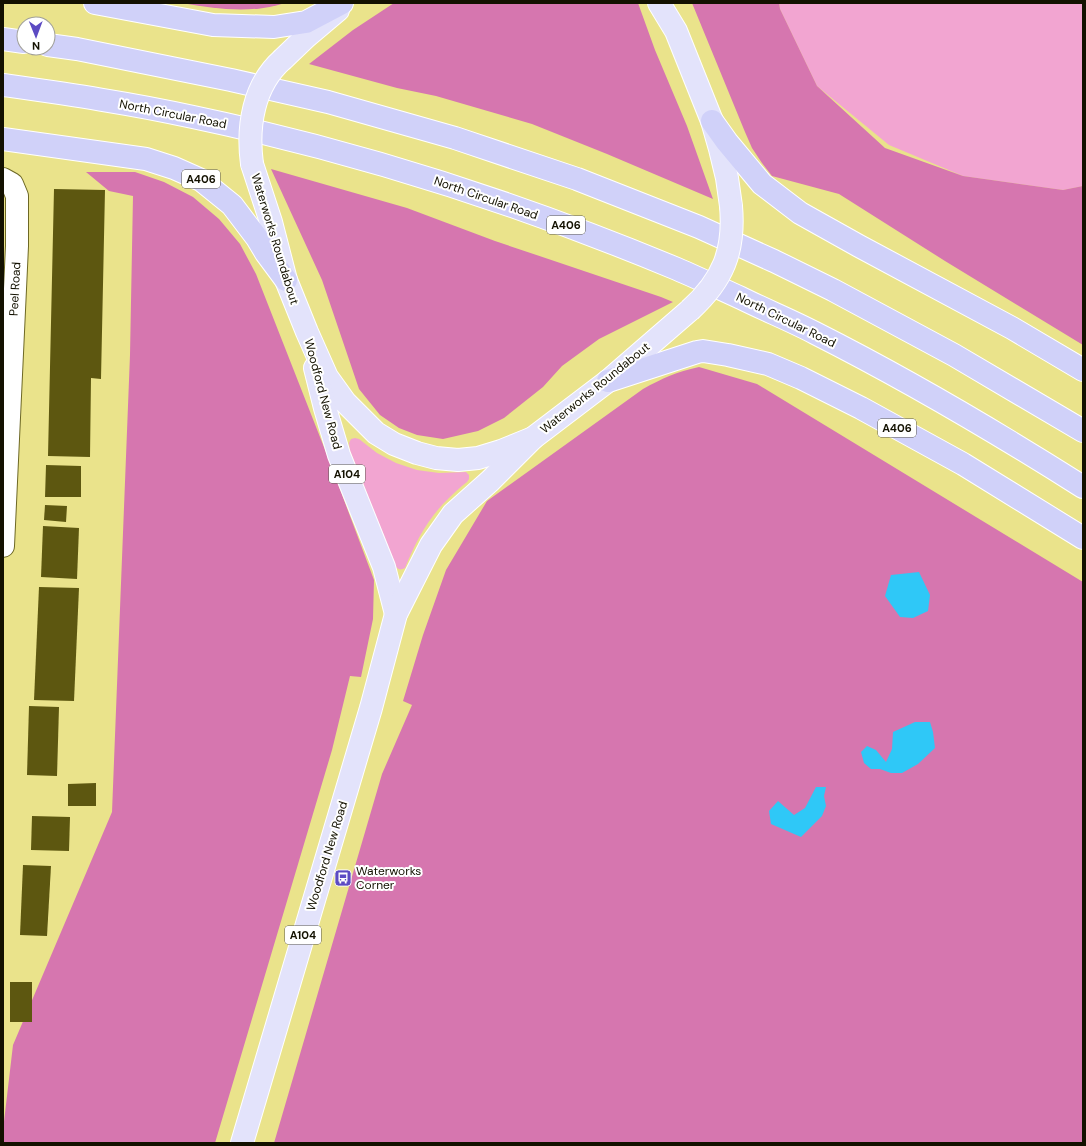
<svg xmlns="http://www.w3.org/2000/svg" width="1086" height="1146" font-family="'DM Sans',sans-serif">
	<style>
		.green { fill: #f2a5d1 }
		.forest { fill: #d676af }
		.water { fill: #2fc8f7 }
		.building { fill: #5d5710 }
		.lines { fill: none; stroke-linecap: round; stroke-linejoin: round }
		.minor-casing { stroke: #6d6825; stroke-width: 24 }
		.major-casing { stroke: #fff; stroke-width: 24 }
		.highway-casing { stroke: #fff; stroke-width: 24 }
		.minor { stroke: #fff; stroke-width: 22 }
		.major { stroke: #e3e3fb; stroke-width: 22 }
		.highway { stroke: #d0d1f9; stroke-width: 22 }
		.major-bridge-casing { stroke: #fff; stroke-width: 24; stroke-linecap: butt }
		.major-bridge { stroke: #e3e3fb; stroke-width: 22 }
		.labels { text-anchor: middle; stroke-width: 4; stroke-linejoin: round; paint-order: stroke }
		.shield { fill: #fff; stroke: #5a584c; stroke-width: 1 }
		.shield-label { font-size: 11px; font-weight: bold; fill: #131100 }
		.street-label { font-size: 12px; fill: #131100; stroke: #fff }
		.poi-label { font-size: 12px; fill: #131100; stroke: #fff; text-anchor: start }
	</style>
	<rect width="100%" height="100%" fill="#eae38b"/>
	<!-- green -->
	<g class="green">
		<polygon points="779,3 1083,3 1083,186 1063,190 963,176 889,145 817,86 780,9"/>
		<path d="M 355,438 L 359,439 L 377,453 L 396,463 L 417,470 L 439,473 L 466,472 L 469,475 L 469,479 L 467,482 C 460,487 454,493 448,499 C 428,518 415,543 405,568 C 401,570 399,570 396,567 L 350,451 L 349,443 L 351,439 Z"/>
	</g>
	<!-- forest -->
	<g class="forest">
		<path d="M 182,3 L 285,3 C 251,14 216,9 182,3 Z"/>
		<polygon points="394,3 638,3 655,50 687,126 713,199 607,154 532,124 436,96 397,88 309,64 353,30"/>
		<polygon points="692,3 779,3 780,9 817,86 885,148 963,176 1063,190 1083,186 1083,345 945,261 839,194 772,176 762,163 752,148 745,132"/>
		<polygon points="271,169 407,208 495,241 661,297 673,302 599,339 562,366 543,387 504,418 478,431 443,439 417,435 399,428 380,415 359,389 322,280"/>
		<polygon points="86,172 135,172 164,182 193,197 219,219 240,244 256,274 329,460 374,580 373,619 361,677 350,676 332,750 215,1143 3,1143 3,1130 13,1045 112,812 130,355 133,196 109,191"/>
		<path d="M 699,367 L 757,384 L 1083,582 L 1083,1143 L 274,1143 L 382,774 L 412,705 L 403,701 L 423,635 L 446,570 L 487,501 L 643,389 C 663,378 676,372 699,367 Z"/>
	</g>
	<!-- water -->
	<g class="water">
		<polygon points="919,572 930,595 928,611 913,618 900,617 885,596 891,575"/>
		<polygon points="915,722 930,722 933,732 935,748 918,764 902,773 891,773 880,769 871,769 864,763 861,752 867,746 876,750 886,762 892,749 893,732"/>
		<polygon points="816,787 826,787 824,796 826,806 822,816 801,837 771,824 769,811 778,801 794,815 805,808"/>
	</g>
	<!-- building -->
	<g class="building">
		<polygon points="54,189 105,190 101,379 91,378 90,457 48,456"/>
		<polygon points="46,465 81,466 81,497 45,497"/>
		<polygon points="45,505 67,506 66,522 44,520"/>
		<polygon points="43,526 79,528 77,579 41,577"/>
		<polygon points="39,587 79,588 74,701 34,700"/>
		<polygon points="29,706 59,707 57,776 27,775"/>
		<polygon points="96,783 96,806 68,806 68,784"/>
		<polygon points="32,816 70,817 69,851 31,850"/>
		<polygon points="23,865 51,866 47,936 20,935"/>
		<rect x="10" y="982" width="22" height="40"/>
	</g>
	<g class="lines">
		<!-- minor casing -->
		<g class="minor-casing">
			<polyline id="minor" points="3,179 12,184 17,196 17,246 3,546"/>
		</g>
		<!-- major casing -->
		<g class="major-casing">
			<g id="major">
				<polyline points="659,3 676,31 712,121 720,149 727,178 731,206"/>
				<polyline points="283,59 306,37 338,10"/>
				<polyline points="252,164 271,222 286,280 307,332 327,377 345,402 376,433 394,444 417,453 436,458 458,460 478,458 501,451 533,438 608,381 690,310"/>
				<polyline points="315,368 325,408 339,455 384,567 396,614"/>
				<polyline points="242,1143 371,708 396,614 431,545 453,514 490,481 533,438"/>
			</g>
		</g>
		<!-- highway casing -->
		<g class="highway-casing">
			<g id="highway">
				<polyline points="95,3 213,25 274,27 306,22 342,3"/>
				<polyline points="3,39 24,42"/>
				<polyline points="48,45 77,49 231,80 328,102 455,138 577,179 699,227 774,261 833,290 954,355 1083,431"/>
				<path d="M 3,85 C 66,94 130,103 193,117 C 359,152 521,204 677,269 C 698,278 719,288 741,298 C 765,310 790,320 815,333 C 906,379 996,432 1083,487"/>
				<polyline points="712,121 727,142 762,184 800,213 859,246 1012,328 1083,370"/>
				<polyline points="3,139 146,159 174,168 201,180 232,205 257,238 266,253 286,280"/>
				<polyline points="608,381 697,352 703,351 728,355 768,364 801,378 861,408 963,464 1083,538"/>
			</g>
		</g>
		<!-- minor -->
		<use href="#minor" class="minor"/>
		<!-- major -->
		<use href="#major" class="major"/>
		<!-- highway -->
		<use href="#highway" class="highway"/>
		<!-- major-bridge casing -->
		<g class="major-bridge-casing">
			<g id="major-bridge">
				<path d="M 252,164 C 247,127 253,85 283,59"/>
				<path d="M 690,310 C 723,280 735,251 731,206"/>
			</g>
		</g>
		<!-- major-bridge -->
		<use href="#major-bridge" class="major-bridge"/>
	</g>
	<!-- icons -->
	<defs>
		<g id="bus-square" transform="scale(0.9)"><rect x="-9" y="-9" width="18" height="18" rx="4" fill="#5c4bc3" stroke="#fff"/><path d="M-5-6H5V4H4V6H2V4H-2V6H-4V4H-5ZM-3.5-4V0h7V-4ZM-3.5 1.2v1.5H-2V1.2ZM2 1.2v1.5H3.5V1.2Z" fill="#fff"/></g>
	</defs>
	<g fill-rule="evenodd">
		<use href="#bus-square" x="343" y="878"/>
	</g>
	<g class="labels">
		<!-- shield labels -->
		<g class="shield">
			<rect x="182" y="170" width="38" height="18" rx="3"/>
			<rect x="547" y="216" width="38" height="18" rx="3"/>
			<rect x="878" y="419" width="38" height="18" rx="3"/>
			<rect x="329" y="465" width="36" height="18" rx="3"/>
			<rect x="285" y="926" width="36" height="18" rx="3"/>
		</g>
		<g class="shield-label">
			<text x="201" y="183">A406</text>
			<text x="566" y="229">A406</text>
			<text x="897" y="432">A406</text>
			<text x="347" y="478">A104</text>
			<text x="303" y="939">A104</text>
		</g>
		<!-- street labels -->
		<g class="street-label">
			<text transform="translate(173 114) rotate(11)" y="4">North Circular Road</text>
			<text transform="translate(486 198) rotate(19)" y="4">North Circular Road</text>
			<text transform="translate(275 239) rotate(73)" y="4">Waterworks Roundabout</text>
			<text transform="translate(15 289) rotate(-87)" y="4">Peel Road</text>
			<text transform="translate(786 320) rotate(26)" y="4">North Circular Road</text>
			<text transform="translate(595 388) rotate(-39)" y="4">Waterworks Roundabout</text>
			<text transform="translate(323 394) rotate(75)" y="4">Woodford New Road</text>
			<text transform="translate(327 856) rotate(-73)" y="4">Woodford New Road</text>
		</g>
		<!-- poi labels -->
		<g class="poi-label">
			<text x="356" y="875">Waterworks<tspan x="356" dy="14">Corner</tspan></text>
		</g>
	</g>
	<!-- border -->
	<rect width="1086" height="1146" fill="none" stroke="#131100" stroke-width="8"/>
	<!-- north arrow -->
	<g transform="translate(36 36) rotate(179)"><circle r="19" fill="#ffffff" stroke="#a1a099"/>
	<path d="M0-3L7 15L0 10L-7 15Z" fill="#5c4bc3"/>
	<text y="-6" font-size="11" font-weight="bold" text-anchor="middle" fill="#131100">N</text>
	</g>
</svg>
